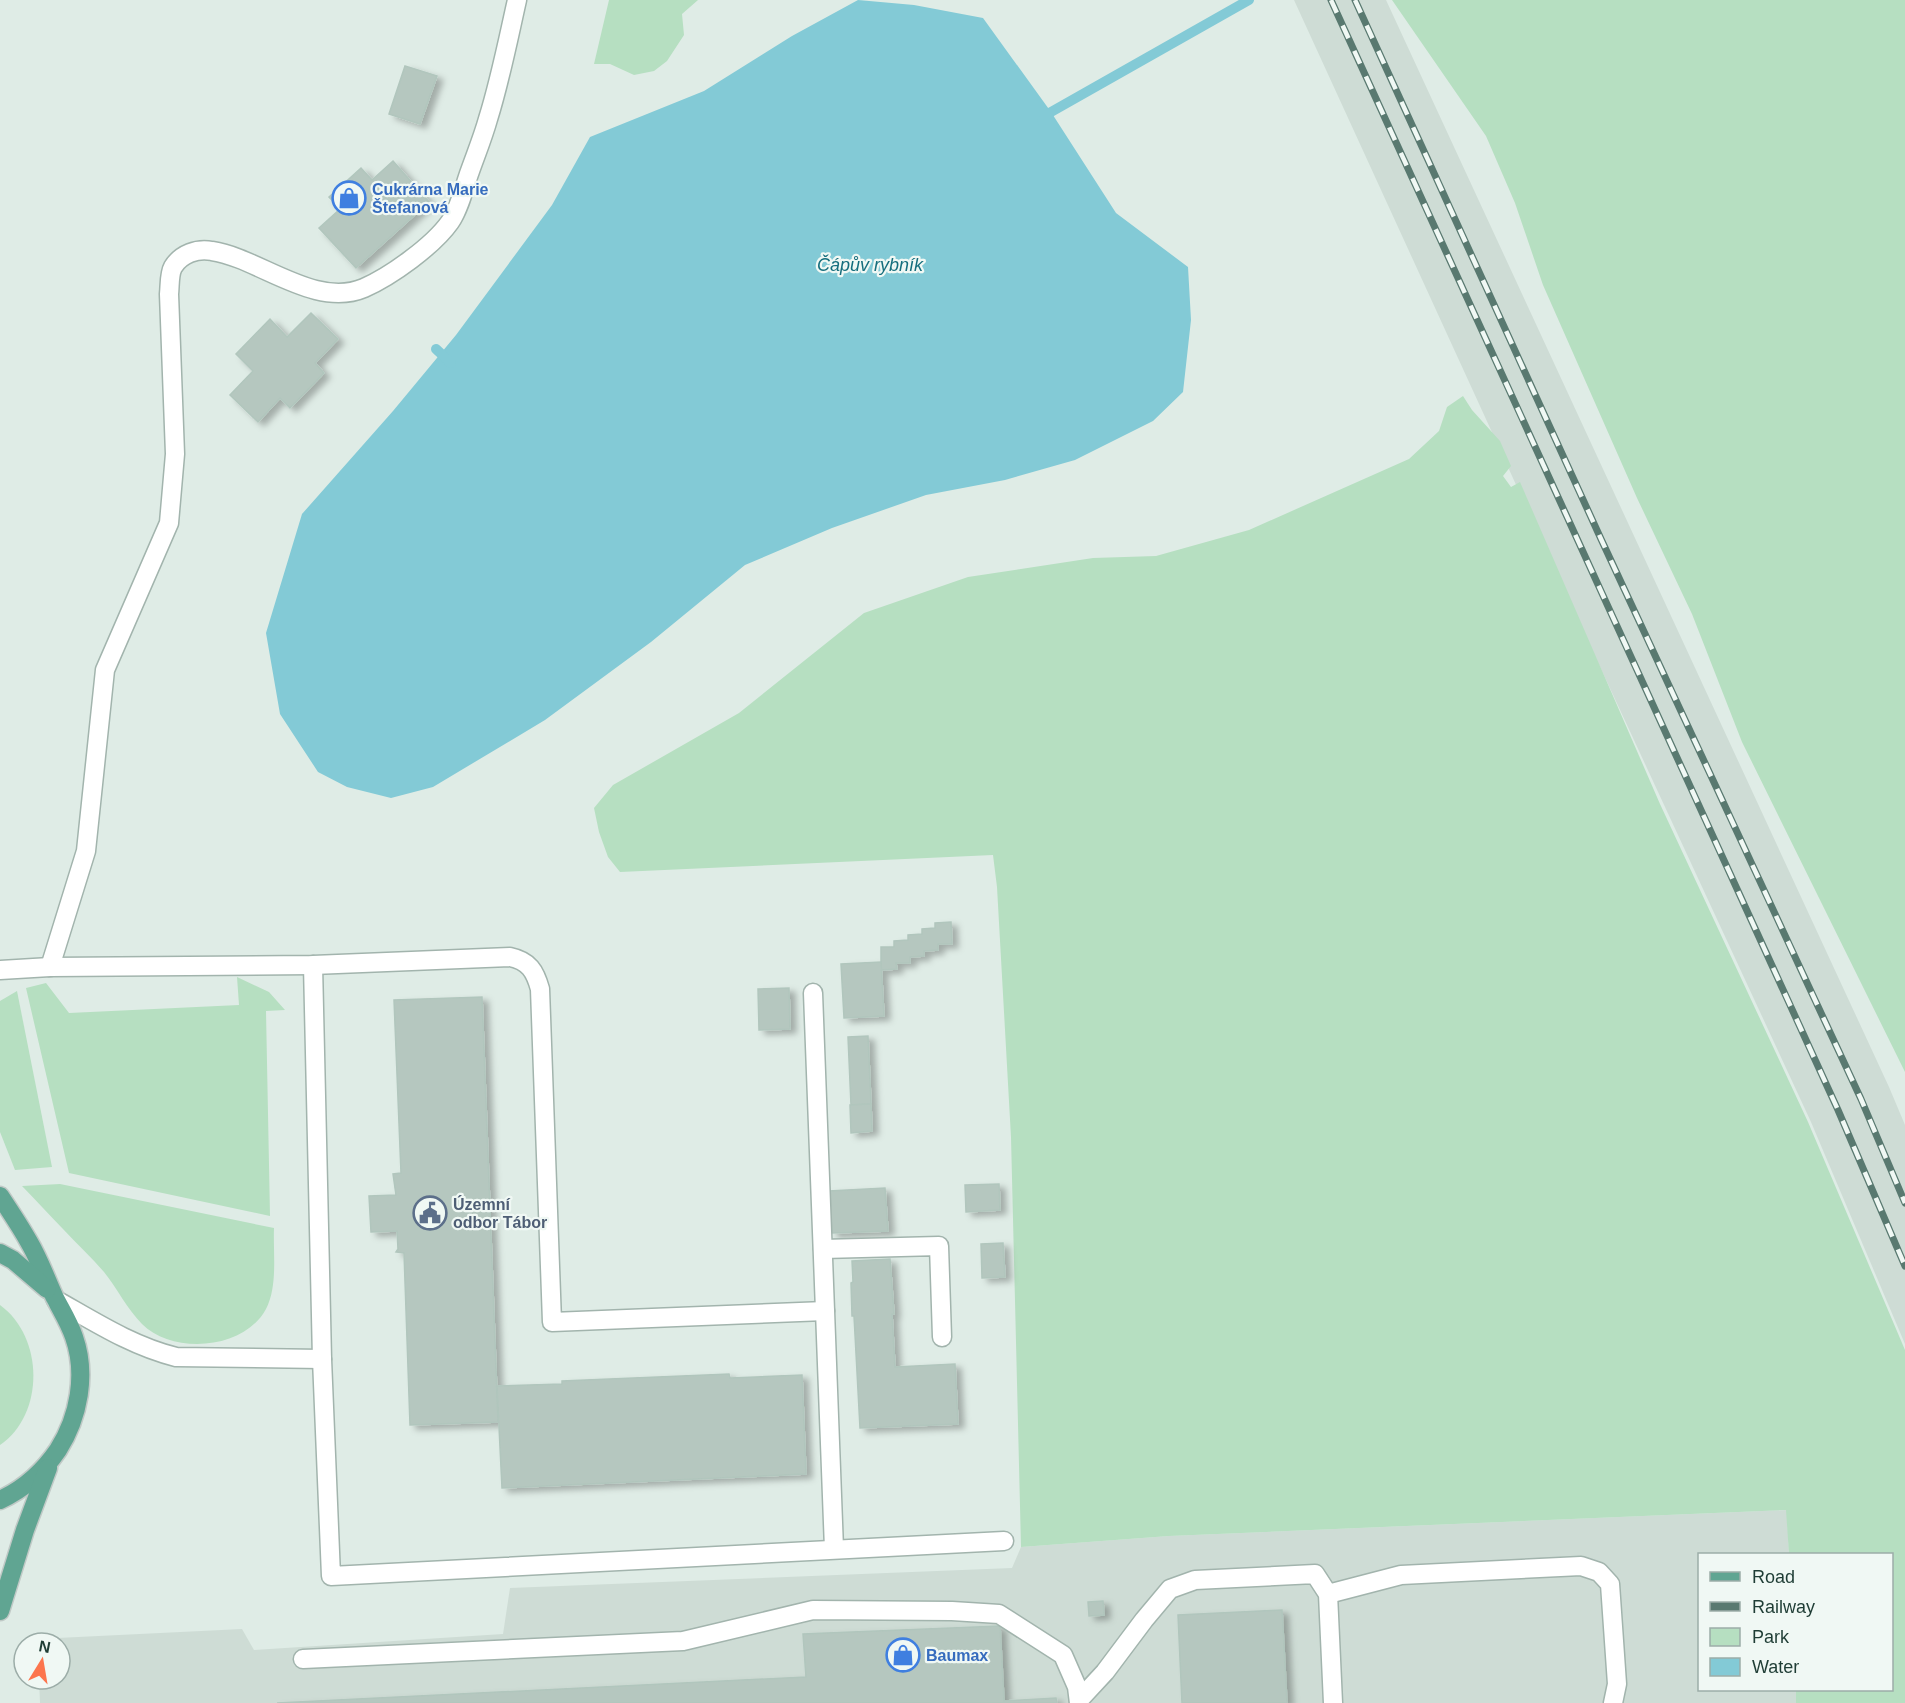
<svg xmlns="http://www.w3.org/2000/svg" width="1905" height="1703" font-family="Helvetica,sans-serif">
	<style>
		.built { fill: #cedcd5 }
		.green { fill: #b6dfc1 }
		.water { fill: #83cad6 }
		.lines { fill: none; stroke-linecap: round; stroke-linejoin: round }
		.stream { stroke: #83cad6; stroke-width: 10 }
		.building { fill: #b5c7bf; stroke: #b1c6bd; stroke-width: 1.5; filter: url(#shadow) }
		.minor-casing { stroke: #a2b4ad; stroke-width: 21 }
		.major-casing { stroke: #c0c9c6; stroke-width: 21 }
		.minor { stroke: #fff; stroke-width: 18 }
		.major { stroke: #60a592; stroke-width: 18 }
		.rail-casing { stroke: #597970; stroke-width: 7 }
		.rail { stroke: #f0f8f4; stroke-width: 4.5; stroke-dasharray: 14; stroke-linecap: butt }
		.labels { text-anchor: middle; stroke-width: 4.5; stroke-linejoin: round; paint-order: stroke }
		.shop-label { font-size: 16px; font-weight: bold; fill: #366cbe; stroke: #f0f8f4; text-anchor: start }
		.service-label { font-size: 16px; font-weight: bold; fill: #4e5e75; stroke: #f0f8f4; text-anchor: start }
		.water-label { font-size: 18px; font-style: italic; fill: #156e7d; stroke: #f0f8f4 }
	</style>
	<defs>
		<filter id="shadow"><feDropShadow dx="6" dy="4" stdDeviation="3" flood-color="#0004"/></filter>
	</defs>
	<rect width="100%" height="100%" fill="#dfece6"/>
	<!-- built -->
	<g class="built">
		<polygon points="1294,0 1386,0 1889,1087 1905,1125 1905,1344 1811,1122 1551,561"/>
		<polygon points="1787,1510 1789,1554 1700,1554 1700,1690 1796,1690 1796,1703 40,1703 39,1679 60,1679 60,1643 37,1643 37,1639 242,1629 254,1650 503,1634 510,1588 1012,1568 1021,1547 1169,1536"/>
	</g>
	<!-- green -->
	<g class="green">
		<polygon points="609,0 698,0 682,14 684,35 667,61 654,71 634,75 610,64 594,64"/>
		<polygon points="1392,0 1905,0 1905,1072 1742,742 1692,614 1637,498 1543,285 1515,203 1486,136"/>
		<polygon points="1463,396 1472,410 1500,441 1511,466 1503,476 1511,487 1520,482 1660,804 1808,1122 1905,1350 1905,1703 1796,1703 1796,1690 1892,1690 1892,1554 1789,1554 1786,1510 1169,1536 1021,1547 1011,1137 997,887 993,855 620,872 608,857 599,832 594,808 613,785 739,713 864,613 968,577 1093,558 1156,556 1249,530 1409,459 1439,431 1447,407"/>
		<polygon points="237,977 269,992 285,1010 266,1011 270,1216 69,1173 26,988 46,983 69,1013 239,1005"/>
		<polygon points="17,991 52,1167 15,1170 0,1132 0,1001"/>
		<path d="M 60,1184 L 274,1228 C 273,1253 278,1286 266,1309 C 244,1350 173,1355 142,1324 C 127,1309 117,1288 104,1272 C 91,1257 77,1244 63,1229 C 49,1215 36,1200 22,1186 Z"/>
		<path d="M 0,1305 C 44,1337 45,1414 0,1445 Z"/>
	</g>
	<!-- water -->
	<polygon class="water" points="858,0 914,5 983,18 1051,112 1116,213 1188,267 1191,320 1183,392 1153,421 1075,460 1005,480 926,495 832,528 745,565 651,642 545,720 433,787 391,798 347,787 318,772 280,714 266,633 302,514 393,411 456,335 552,205 590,137 704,91 792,36"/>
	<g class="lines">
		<!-- stream -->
		<g class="stream">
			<polyline points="1042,121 1051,112 1249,0"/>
			<polyline points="436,349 451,363"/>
		</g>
	</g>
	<!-- building -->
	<g class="building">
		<polygon points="405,66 437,76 420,124 389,114"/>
		<polygon points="393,161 429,202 356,268 319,228 340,209 329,197 361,168 372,180"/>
		<polygon points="311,313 338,339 315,363 324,373 290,408 280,398 258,422 230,395 253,371 236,354 270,319 287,337"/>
		<polygon points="951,922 952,944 938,944 938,950 924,951 924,956 910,957 910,963 896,963 897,969 881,970 881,947 894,947 894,941 908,940 908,935 922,934 922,929 935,928 935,923"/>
		<polygon points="881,962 884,1016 844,1018 841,964"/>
		<polygon points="789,988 790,1029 759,1030 758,989"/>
		<polygon points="482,997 498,1422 410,1425 404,1253 396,1252 398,1249 397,1231 371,1232 369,1196 396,1195 393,1174 401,1173 394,1000"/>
		<polygon points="868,1036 871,1104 851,1105 848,1037"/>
		<polygon points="871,1104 872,1131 851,1133 850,1105"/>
		<polygon points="999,1184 1000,1210 966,1212 965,1185"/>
		<polygon points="885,1188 888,1231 832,1233 829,1191"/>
		<polygon points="1003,1243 1005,1277 982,1278 981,1244"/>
		<polygon points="890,1259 894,1314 892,1314 895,1367 955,1364 958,1424 860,1428 854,1316 852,1316 851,1283 853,1282 852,1261"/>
		<polygon points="729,1374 730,1378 802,1375 806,1474 502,1488 497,1386 562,1384 562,1381"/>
		<polygon points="1103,1601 1104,1615 1089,1616 1088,1602"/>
		<polygon points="1282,1610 1287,1703 1182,1703 1178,1615"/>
		<polygon points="1000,1626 1004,1701 1056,1698 1057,1703 277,1703 806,1677 803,1634"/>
	</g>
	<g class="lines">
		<!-- minor casing -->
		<g class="minor-casing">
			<g id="minor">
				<polyline points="313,965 322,1359 331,1576 1004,1541"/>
				<path d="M 50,967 L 86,851 L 105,670 L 169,523 L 175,454 L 169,294 C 170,286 169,274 173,267 C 181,254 197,248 212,251 C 259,258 315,309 364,288 C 391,276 433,246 450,222 C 460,208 464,187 470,171 C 476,154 483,137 488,119 C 500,81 508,40 517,0"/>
				<path d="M 0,970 L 50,967 L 313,965 L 510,957 C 529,961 535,971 540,989 L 552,1322 L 825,1311"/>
				<polyline points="813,993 834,1549"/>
				<polyline points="823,1249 939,1246 942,1337"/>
				<path d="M 56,1300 C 95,1322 132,1346 176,1357 L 322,1359"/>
				<polyline points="1328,1594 1401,1575 1581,1566 1599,1572 1610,1584 1617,1684 1613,1703"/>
				<polyline points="303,1659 683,1641 813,1610 952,1611 999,1614 1063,1655 1077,1687 1079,1703"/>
				<polyline points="1079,1700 1105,1672 1144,1620 1170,1589 1195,1580 1315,1574 1328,1594 1333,1703"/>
			</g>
		</g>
		<!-- major casing -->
		<g class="major-casing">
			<g id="major">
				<path d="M 0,1196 C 10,1211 20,1226 29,1242 C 39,1259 46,1278 54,1296 C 61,1310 69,1322 74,1337 C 87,1374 79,1417 58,1450 C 43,1472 24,1489 0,1500"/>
				<polyline points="0,1253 13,1260 47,1289"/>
				<polyline points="0,1611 25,1530 48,1468"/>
			</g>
		</g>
		<!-- minor -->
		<use href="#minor" class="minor"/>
		<!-- major -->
		<use href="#major" class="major"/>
		<!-- rail casing -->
		<g class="rail-casing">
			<g id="rail">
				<polyline points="1331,0 1838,1110 1905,1266"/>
				<polyline points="1355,0 1601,539 1861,1099 1905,1203"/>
			</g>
		</g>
		<!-- rail -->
		<use href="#rail" class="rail"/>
	</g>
	<!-- icons -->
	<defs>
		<g id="shop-ring" transform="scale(1.725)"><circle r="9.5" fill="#f0f8f4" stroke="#3f7fe0" stroke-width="1.5"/><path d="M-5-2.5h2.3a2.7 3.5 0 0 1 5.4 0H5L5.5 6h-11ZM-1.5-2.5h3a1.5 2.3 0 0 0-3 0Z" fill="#3f7fe0"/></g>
		<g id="civic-ring" transform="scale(1.725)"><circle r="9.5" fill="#f0f8f4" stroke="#5c6f8a" stroke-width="1.5"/><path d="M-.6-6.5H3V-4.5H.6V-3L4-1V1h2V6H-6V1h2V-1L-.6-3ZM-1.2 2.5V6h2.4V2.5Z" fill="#5c6f8a"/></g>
	</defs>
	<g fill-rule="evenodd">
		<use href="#shop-ring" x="349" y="198"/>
		<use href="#civic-ring" x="430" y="1213"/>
		<use href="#shop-ring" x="903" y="1655"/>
	</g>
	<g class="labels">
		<!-- shop labels -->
		<g class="shop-label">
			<text x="372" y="195">Cukrárna Marie<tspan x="372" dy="18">Štefanová</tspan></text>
			<text x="926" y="1661">Baumax</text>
		</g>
		<!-- service labels -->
		<g class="service-label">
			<text x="453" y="1210">Územní<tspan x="453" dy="18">odbor Tábor</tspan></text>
		</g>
		<!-- water labels -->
		<g class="water-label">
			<text x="870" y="271">Čápův rybník</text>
		</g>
	</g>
	<!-- legend -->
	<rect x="1698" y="1553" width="195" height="138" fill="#f0f8f4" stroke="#9cada8" stroke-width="1.5"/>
	<rect x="1710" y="1572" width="30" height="9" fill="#60a592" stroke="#9cada8" stroke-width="1.5"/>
	<text x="1752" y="1583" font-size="18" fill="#1f3d35">Road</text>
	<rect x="1710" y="1602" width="30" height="9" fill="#597970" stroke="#9cada8" stroke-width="1.5"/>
	<text x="1752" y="1613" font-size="18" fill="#1f3d35">Railway</text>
	<rect x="1710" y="1628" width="30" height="18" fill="#b6dfc1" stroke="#9cada8" stroke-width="1.5"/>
	<text x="1752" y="1643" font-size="18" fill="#1f3d35">Park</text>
	<rect x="1710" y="1658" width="30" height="18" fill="#83cad6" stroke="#9cada8" stroke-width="1.5"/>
	<text x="1752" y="1673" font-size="18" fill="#1f3d35">Water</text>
	<!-- north arrow -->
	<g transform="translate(42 1661) rotate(11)"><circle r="28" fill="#f0f8f4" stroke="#9cada8" stroke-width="1.5"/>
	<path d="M0-4.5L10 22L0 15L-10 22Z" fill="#fc754d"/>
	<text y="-9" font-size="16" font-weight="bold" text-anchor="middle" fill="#1f3d35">N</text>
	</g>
</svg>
